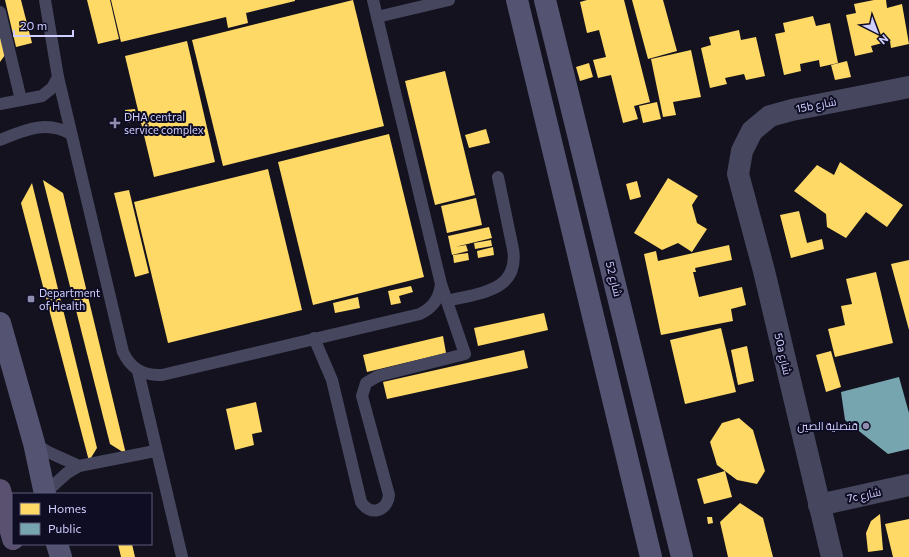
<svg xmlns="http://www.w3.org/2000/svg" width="909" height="557" font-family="Commissioner,Cairo,sans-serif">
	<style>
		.homes { fill: #ffd966 }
		.public { fill: #76a5af }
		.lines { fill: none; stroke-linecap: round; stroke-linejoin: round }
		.lane { stroke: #46475f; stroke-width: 12 }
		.street { stroke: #46475f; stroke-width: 22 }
		.secondary { stroke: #545472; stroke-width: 22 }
		.primary { stroke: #5a5170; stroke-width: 22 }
		.poi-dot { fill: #8e8db0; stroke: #0f0d23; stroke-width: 1.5 }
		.labels { text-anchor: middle; stroke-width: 4; stroke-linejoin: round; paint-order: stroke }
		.street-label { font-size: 11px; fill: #d1cfff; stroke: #0f0d23 }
		.poi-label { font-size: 11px; fill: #d1cfff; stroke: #0f0d23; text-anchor: start }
	</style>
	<rect width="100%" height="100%" fill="#13121e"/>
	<!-- homes -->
	<g class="homes">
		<polygon points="5,0 21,0 32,43 16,47"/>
		<polygon points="87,0 110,0 119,39 98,44"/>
		<polygon points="111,0 295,0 295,1 246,13 248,23 228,28 226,17 121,42"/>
		<polygon points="353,0 384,126 223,166 192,40"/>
		<polygon points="587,0 624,0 650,102 634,106 638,119 623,123 611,75 598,78 593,60 606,57 599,30 587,33 580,2"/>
		<polygon points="632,0 663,0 677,51 648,59"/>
		<polygon points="874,0 886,0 887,8 902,4 909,44 891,48 890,41 871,46 873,52 855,56 846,15 856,13 854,4"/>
		<polygon points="813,16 816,26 830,23 838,63 820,67 819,60 800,64 801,71 784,75 775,34 785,32 783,23"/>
		<polygon points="739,30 741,40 756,37 765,76 746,80 744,74 725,78 727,84 710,88 701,48 711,45 709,37"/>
		<polygon points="0,35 5,55 0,62"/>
		<polygon points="187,41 215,162 154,177 125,56"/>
		<polygon points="691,50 701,97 673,102 676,115 663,117 651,59"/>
		<polygon points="847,61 851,77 835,80 831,65"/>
		<polygon points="589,63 593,77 580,81 576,67"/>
		<polygon points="445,71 475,195 435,205 405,81"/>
		<polygon points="657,102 661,119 643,123 639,106"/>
		<polygon points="135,109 137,121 126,123 125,110"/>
		<polygon points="486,129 490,143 469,148 465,135"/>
		<polygon points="389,134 424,277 313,305 278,162"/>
		<polygon points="840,162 903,205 887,227 866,212 846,238 827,227 826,214 794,191 817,165 834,175"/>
		<polygon points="268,169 302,310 168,343 134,202"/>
		<polygon points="668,178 698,196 692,205 697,223 707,229 692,252 678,243 662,250 634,233"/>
		<polygon points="43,180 63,193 126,454 110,444"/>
		<polygon points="637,181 641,197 630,200 626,184"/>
		<polygon points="32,183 97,448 89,461 21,203"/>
		<polygon points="129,190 149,273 135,277 114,193"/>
		<polygon points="476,198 482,225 447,233 441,206"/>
		<polygon points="799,211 807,243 822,239 824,249 791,258 780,215"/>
		<polygon points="489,227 492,238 455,247 466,245 468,251 452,255 448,236"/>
		<polygon points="491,240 492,246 475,249 474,243"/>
		<polygon points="729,245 732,260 695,268 696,272 693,272 699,297 742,287 746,305 731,309 733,321 661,335 644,254 656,251 658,261"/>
		<polygon points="493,247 494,255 478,258 477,251"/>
		<polygon points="468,253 469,260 454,263 453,255"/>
		<polygon points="909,260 909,330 891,264"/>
		<polygon points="876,272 893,343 835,357 828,329 845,325 841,306 852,304 846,279"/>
		<polygon points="411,286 413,292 399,296 401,303 391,305 388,291"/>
		<polygon points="358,297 360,308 335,313 333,303"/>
		<polygon points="544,313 548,330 478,346 474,328"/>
		<polygon points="721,328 736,392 685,404 670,340"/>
		<polygon points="443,336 446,353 367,372 363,355"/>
		<polygon points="747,346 754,381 738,385 731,350"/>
		<polygon points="524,350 528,368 387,399 383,382"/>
		<polygon points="831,351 841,387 826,392 816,355"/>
		<polygon points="256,402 262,432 252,434 254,445 235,450 226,409"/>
		<polygon points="739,418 753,430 765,471 757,484 737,480 717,465 710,442 722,423"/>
		<polygon points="725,471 732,497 704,504 697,479"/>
		<polygon points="740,503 763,518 773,557 728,557 720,522"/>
		<polygon points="880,514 883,550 868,552 866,533 871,521"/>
		<polygon points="707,517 712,517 713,523 708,524"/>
		<polygon points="909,519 909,557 893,557 885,524"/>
		<polygon points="118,544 132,544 135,557 121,557"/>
	</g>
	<!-- public -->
	<polygon class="public" points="899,377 909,413 909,449 888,454 845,420 841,392"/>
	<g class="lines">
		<!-- lane -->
		<g class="lane">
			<path d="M 45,0 L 58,77 L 123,352 C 131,369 143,376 162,375 L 420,314 C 434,307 439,298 441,284"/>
			<polyline points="0,12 21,100"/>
			<polyline points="377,17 449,0"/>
			<polyline points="0,104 42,96 52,88 58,77"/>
			<path d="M 0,140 C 25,130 46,120 71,134"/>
			<path d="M 447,301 C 478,293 520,292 513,249 L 498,177"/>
			<path d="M 314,338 L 332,380 L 361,502 C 370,516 387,512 389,495 L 362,396 L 366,383 L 378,376 L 465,354 L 441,284 L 373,0"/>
			<polyline points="138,371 182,557"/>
			<polyline points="34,443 48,452 79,466"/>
			<polyline points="45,493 67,473 79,466 155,451"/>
		</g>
		<!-- street -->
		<g class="street">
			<polyline points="819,505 909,485"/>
			<polyline points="832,557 764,271 738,174 742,151 752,131 770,116 792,110 909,87"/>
		</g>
		<!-- secondary -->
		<g class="secondary">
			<polyline points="517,0 651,557"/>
			<polyline points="545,0 682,557"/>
			<polyline points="0,323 34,443 45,494"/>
			<polyline points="57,544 61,557"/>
		</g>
		<!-- primary -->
		<polyline class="primary" points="0,490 13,539"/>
	</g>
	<!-- markers -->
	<g class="poi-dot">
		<path d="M113 117h4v4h4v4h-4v4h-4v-4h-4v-4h4z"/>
		<rect x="27" y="295" width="8" height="8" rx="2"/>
		<circle cx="866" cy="426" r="4"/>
	</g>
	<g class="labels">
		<!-- street labels -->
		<g class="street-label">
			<text transform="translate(816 105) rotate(-11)" y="4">15b شارع</text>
			<text transform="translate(614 279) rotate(76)" y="4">شارع 52</text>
			<text transform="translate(783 354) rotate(77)" y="4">50a شارع</text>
			<text transform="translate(864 495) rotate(-12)" y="4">7c شارع</text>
		</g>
		<!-- poi labels -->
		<g class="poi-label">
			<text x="124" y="121">DHA central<tspan x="124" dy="13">service complex</tspan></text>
			<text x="39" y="297">Department<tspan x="39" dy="13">of Health</tspan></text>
			<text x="858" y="430" text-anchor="end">قنصلية الصين</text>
		</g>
	</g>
	<!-- legend -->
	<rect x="12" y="493" width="140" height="52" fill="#0f0d23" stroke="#5d5b7b"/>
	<rect x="20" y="503" width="20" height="12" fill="#ffd966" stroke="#5d5b7b"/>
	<text x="48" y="513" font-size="12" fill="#d1cfff">Homes</text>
	<rect x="20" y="523" width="20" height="12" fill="#76a5af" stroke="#5d5b7b"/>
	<text x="48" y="533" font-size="12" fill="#d1cfff">Public</text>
	<!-- north arrow -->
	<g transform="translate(877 32) rotate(138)" stroke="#0f0d23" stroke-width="3" paint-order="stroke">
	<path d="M0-3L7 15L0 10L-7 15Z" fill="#d1cfff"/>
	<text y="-6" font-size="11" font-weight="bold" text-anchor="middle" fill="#d1cfff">N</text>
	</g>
	<!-- scale -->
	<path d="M14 30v6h59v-6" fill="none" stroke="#d1cfff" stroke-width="2"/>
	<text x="20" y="30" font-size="12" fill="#d1cfff" stroke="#0f0d23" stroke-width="3" paint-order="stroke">20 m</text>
</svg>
